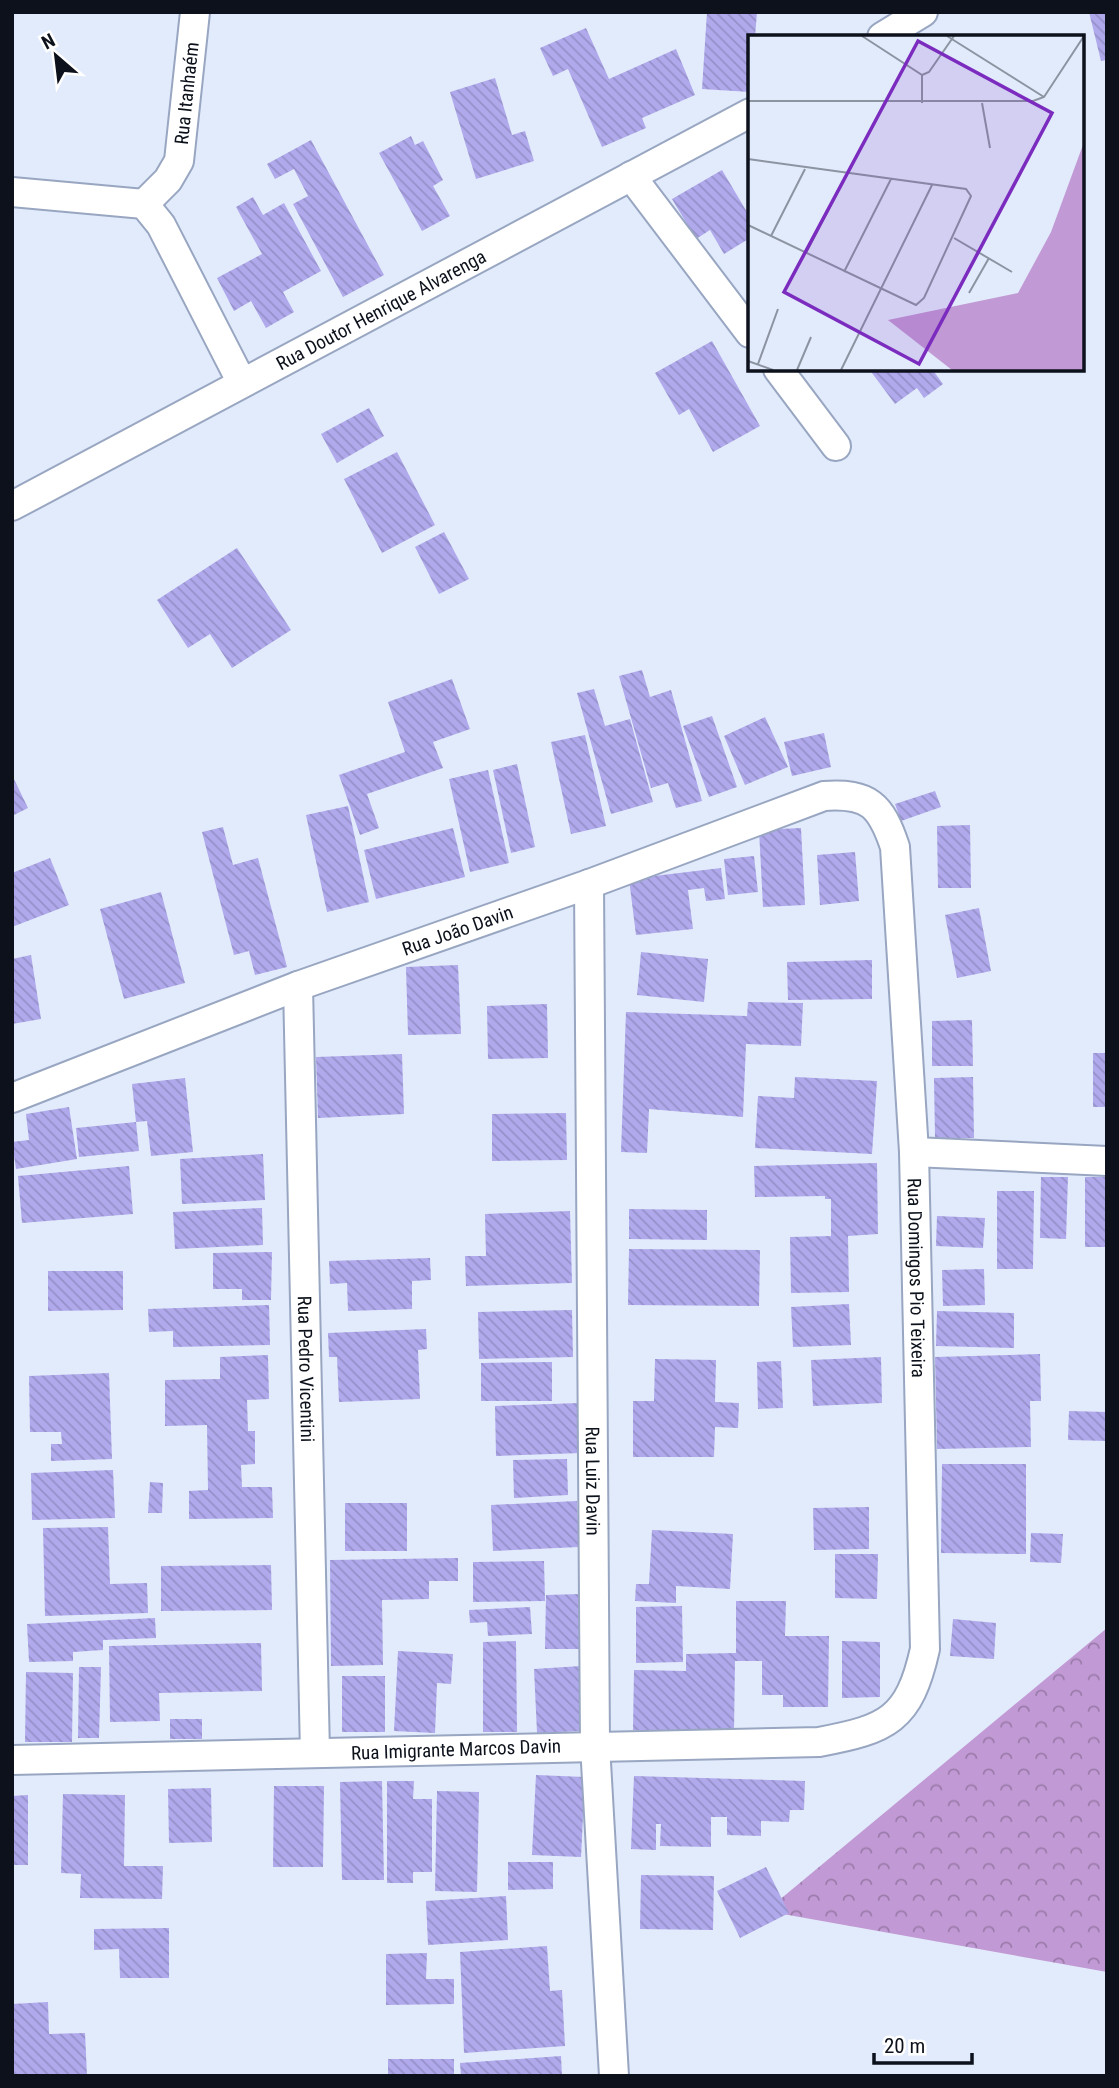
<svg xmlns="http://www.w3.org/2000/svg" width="1119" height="2088" font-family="'Roboto Condensed',sans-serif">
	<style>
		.forest { fill: url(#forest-crowns) }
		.building { fill: url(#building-back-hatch) }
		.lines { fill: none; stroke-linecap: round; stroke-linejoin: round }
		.street-casing { stroke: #98a6c1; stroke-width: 32 }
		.street { stroke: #fff; stroke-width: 28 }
		.labels { text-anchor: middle; stroke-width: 5; stroke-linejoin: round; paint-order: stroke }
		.street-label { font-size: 19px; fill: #0c111b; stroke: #fff }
		.inset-road { fill: none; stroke: #8c94a2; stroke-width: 2 }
		.view { fill: #7b2cbf; fill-opacity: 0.15; stroke: #7b2cbf; stroke-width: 3.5 }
		.inset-edge { fill: none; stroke: #0c111b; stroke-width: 3.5 }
	</style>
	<defs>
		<pattern id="forest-crowns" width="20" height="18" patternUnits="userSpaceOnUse" patternTransform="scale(1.75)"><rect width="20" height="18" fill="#c199d4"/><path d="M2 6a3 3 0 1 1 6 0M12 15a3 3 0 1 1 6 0" fill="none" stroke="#9b7bab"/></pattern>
		<pattern id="building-back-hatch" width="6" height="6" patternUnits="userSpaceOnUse" patternTransform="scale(1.75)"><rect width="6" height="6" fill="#b0a9ec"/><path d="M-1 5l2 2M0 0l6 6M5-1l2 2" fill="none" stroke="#9690ca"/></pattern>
	</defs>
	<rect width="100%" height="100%" fill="#e2ebfc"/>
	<!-- forest -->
	<polygon class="forest" points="1107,1628 1107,1972 766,1911"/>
	<!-- building -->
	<g class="building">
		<polygon points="707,12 757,12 755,37 750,37 750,92 702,89"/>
		<polygon points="1089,12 1107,12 1107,60 1101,61"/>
		<polygon points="586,28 609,79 676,49 695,95 642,118 646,128 602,147 568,69 553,76 540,48"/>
		<polygon points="495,78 512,135 525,131 534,161 476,179 450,92"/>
		<polygon points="411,136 415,145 423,141 443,180 433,186 450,216 422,231 379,153"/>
		<polygon points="311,140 384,275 343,297 293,204 308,196 294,169 275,179 267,164"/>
		<polygon points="722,170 750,217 750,238 724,254 710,230 696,239 672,199"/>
		<polygon points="253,197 263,215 284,203 321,271 283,292 294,312 266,328 251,301 234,311 217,278 262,254 236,207"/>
		<polygon points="712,341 760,426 713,452 689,409 679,415 655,373"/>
		<polygon points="869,369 932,369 943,384 924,398 917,388 895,404"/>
		<polygon points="369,408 384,436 337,463 321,434"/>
		<polygon points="397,452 435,525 382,553 344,479"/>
		<polygon points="444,532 469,579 439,594 415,547"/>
		<polygon points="237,548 291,630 232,668 210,634 188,648 157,600"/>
		<polygon points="642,670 650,697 671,690 702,801 676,808 668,783 651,788 619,676"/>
		<polygon points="452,679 470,729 433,742 443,768 367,794 379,828 360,835 339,775 405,752 388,702"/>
		<polygon points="594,689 605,726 630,719 653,802 611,814 577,693"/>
		<polygon points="712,716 737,787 709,797 683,726"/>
		<polygon points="765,717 788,767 745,785 724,736"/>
		<polygon points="824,733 831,767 792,776 784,742"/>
		<polygon points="585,735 606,826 571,834 551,742"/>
		<polygon points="517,764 535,847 511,853 493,770"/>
		<polygon points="488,770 509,863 470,872 449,779"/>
		<polygon points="12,775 28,808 12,816"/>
		<polygon points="935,791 941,807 901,821 895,804"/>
		<polygon points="348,806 369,902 327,912 306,815"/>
		<polygon points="970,825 971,888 938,888 937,826"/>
		<polygon points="223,827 233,865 258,858 287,967 255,975 249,951 234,955 202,832"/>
		<polygon points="453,828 465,877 376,899 364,850"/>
		<polygon points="801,828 805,905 763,907 759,830"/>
		<polygon points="855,852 859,901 820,905 817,855"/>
		<polygon points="754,856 758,892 728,895 724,859"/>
		<polygon points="50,858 69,905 12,927 12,873"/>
		<polygon points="721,868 725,899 706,901 704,888 688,890 693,929 636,935 629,879"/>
		<polygon points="161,892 185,983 124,999 100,909"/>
		<polygon points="979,908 991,971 957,978 945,915"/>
		<polygon points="641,952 708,959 704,1002 637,995"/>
		<polygon points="31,955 41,1019 12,1024 12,959"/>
		<polygon points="872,960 872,999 788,1000 787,962"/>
		<polygon points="458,965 461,1034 408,1035 406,967"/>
		<polygon points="748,1002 803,1003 801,1046 746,1044 743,1117 649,1109 647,1153 621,1152 626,1012 747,1016"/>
		<polygon points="547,1004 548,1058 488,1059 487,1006"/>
		<polygon points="972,1020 973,1066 932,1066 932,1021"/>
		<rect x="1093" y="1053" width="14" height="54"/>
		<polygon points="402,1054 404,1114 318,1118 316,1057"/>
		<polygon points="795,1077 877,1081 872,1154 755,1148 758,1096 794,1098"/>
		<polygon points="973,1077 974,1138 935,1138 934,1078"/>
		<polygon points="185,1078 193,1152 151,1156 147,1121 136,1122 132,1084"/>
		<polygon points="69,1107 77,1159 16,1169 12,1142 29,1140 26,1114"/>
		<polygon points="566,1113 567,1160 492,1161 492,1114"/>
		<polygon points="136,1122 139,1151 79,1157 76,1128"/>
		<polygon points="263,1154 265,1200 182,1204 180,1159"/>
		<polygon points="877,1163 878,1234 848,1236 849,1292 791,1293 790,1237 831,1236 831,1199 825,1199 825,1196 755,1197 754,1166"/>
		<polygon points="129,1166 133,1214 22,1223 18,1176"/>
		<polygon points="1041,1177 1068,1177 1066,1239 1040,1238"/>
		<rect x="1085" y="1177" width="22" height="70"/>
		<polygon points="997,1191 1034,1191 1033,1269 997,1269"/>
		<polygon points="262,1208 263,1245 175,1249 173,1212"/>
		<polygon points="629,1209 707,1210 707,1240 629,1239"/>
		<polygon points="570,1211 572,1283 466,1286 465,1256 486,1256 485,1214"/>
		<polygon points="937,1216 985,1218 983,1248 936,1246"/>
		<polygon points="629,1249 760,1250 759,1306 628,1305"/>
		<polygon points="272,1252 271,1300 242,1300 242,1289 213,1289 213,1253"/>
		<polygon points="430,1258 431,1280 412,1281 412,1309 348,1311 347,1283 330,1284 329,1261"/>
		<polygon points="984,1269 985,1305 943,1306 942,1270"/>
		<polygon points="48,1271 123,1271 123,1310 48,1311"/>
		<polygon points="849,1304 851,1345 793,1347 791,1307"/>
		<polygon points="269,1305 270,1345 173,1347 173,1331 149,1332 148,1309"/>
		<polygon points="572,1310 573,1357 479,1359 478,1312"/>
		<polygon points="937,1311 1014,1313 1014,1348 936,1346"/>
		<polygon points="426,1329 427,1349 418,1350 420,1399 339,1402 337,1357 329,1357 328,1333"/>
		<polygon points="1040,1354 1041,1401 1030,1401 1031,1447 937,1449 935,1357"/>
		<polygon points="268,1355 269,1399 247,1400 248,1431 255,1431 255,1464 241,1465 242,1487 272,1487 273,1518 189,1519 189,1491 208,1490 207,1425 165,1426 165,1380 220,1379 220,1357"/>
		<polygon points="881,1357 882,1403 813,1406 811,1360"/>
		<polygon points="655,1359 716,1360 715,1402 739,1403 738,1428 715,1427 714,1457 633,1457 633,1401 654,1401"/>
		<polygon points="781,1361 783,1408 758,1409 757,1362"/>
		<polygon points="552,1362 552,1401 481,1401 481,1363"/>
		<polygon points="109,1373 112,1459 51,1461 51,1444 62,1444 61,1432 30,1432 29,1376"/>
		<polygon points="579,1403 581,1453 496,1456 495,1406"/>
		<polygon points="1069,1411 1107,1412 1107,1441 1068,1440"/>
		<polygon points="567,1459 568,1495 514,1498 513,1460"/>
		<polygon points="942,1464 1026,1464 1026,1554 941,1553"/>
		<polygon points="113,1470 115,1518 32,1520 31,1473"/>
		<polygon points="150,1482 163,1483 162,1513 148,1513"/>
		<polygon points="577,1501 579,1547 493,1551 491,1505"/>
		<rect x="345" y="1503" width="62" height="48"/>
		<polygon points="869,1507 869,1549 814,1550 813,1508"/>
		<polygon points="108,1527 110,1584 147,1583 148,1613 45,1616 43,1528"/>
		<polygon points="652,1530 733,1534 730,1589 676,1586 676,1603 635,1601 636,1584 649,1584"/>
		<polygon points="1031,1533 1063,1534 1061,1563 1030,1562"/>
		<polygon points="835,1554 878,1554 877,1599 835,1598"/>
		<polygon points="458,1558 458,1581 429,1581 429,1599 382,1600 383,1665 331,1666 330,1560"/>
		<polygon points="544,1561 545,1601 473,1602 473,1562"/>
		<polygon points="271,1565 272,1610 161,1611 161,1566"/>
		<polygon points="581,1594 581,1649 545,1649 546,1595"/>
		<polygon points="736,1601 786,1601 785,1636 829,1636 828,1707 783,1707 783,1695 762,1695 762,1661 735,1661 734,1731 633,1730 634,1670 686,1671 686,1654 736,1653"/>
		<polygon points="682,1606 683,1662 636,1663 636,1607"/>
		<polygon points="530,1607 532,1634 488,1636 487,1622 470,1623 469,1610"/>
		<polygon points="155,1618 156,1638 103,1640 103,1650 73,1652 73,1661 29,1662 27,1624"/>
		<polygon points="953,1619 996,1623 994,1659 950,1656"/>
		<polygon points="516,1641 517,1732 483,1732 483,1642"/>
		<polygon points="842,1641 880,1642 880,1697 842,1698"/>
		<polygon points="261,1643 262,1691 159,1693 160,1721 110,1722 109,1646"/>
		<polygon points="398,1651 453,1654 451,1684 437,1683 435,1733 394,1731"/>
		<polygon points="581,1666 583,1731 537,1733 534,1669"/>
		<polygon points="79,1667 101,1667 99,1738 78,1738"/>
		<polygon points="26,1672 73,1673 72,1742 25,1742"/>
		<rect x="342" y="1676" width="43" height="56"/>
		<rect x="170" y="1719" width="32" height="20"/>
		<polygon points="536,1775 585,1777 581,1857 532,1855"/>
		<polygon points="634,1776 805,1781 804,1810 790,1810 789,1822 761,1821 761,1836 727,1835 727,1817 711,1817 711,1847 660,1846 661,1824 656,1824 656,1850 631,1849"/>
		<polygon points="382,1781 384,1880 342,1880 340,1782"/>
		<polygon points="387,1781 414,1781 413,1799 432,1799 432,1872 413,1872 413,1883 387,1883"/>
		<polygon points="274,1786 324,1786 323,1867 273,1867"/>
		<polygon points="211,1788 212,1842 169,1843 168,1789"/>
		<polygon points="437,1791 479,1792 477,1892 435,1891"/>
		<polygon points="63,1794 125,1795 124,1866 163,1866 162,1899 80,1898 81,1874 61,1873"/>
		<polygon points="28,1795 28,1865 12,1865 12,1796"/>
		<polygon points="508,1862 553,1862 553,1889 508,1890"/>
		<polygon points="766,1867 789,1913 740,1938 717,1891"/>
		<polygon points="641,1875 714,1876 713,1930 640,1929"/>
		<polygon points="506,1896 508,1940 428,1945 426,1901"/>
		<polygon points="169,1928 169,1978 120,1978 119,1949 94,1950 94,1929"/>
		<polygon points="547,1946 550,1991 562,1990 565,2046 464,2053 460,1952"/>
		<polygon points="427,1953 426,1979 454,1979 454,2004 386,2005 386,1954"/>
		<polygon points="48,2002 49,2034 85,2033 87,2076 12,2076 12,2004"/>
		<polygon points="561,2056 562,2076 461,2076 460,2063"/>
		<polygon points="388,2059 454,2059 454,2075 388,2076"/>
	</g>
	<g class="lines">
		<!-- street casing -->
		<g class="street-casing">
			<g id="street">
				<polyline points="882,37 923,12"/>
				<polyline points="631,176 750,333"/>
				<polyline points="12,192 144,204 161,225 242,383"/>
				<path id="s1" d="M 144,204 L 168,180 L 179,161 L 195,12"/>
				<polyline points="778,369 836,446"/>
				<path id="s2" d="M 12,506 L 750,113"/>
				<path id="s3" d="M 589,884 L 595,1745 L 614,2076"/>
				<path id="s4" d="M 298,986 L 315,1753"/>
				<path id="s5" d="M 12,1098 L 298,986 L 589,884 L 824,796 C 869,793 881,805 895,847 L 914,1152 L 925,1649 C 909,1720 888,1729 819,1742 L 12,1760"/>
				<polyline points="914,1152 1107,1161"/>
			</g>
		</g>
		<!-- street -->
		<use href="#street" class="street"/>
	</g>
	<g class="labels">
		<!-- street labels -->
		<g class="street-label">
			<text dy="7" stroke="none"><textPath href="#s1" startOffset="124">Rua Itanhaém</textPath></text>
			<text dy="7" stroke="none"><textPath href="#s2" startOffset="418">Rua Doutor Henrique Alvarenga</textPath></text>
			<text dy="7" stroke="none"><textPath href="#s5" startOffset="476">Rua João Davin</textPath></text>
			<text dy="7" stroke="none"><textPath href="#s5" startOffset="1396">Rua Domingos Pio Teixeira</textPath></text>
			<text dy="7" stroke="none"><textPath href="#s4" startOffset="383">Rua Pedro Vicentini</textPath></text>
			<text dy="7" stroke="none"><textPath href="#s3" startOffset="597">Rua Luiz Davin</textPath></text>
			<text transform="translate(456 1749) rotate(-2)" y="7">Rua Imigrante Marcos Davin</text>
		</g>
	</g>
	<!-- overview -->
	<g transform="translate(748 35)">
		<rect width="336" height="336" fill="#e2ebfc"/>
		<path d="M 336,107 L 336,335 L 204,335 L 140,285 L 270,258 L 303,197 Z" fill="#c199d4"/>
		<path class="inset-road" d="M 114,1 L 174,40 L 174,68M 199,1 L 296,62M 174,40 L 181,37 L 206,1M 0,66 L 285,66 L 296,62 L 336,1M 234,68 L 242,113M 0,124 L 218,154 L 223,161 L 176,263 L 168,270 L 0,190M 23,201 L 57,134M 206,203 L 264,237M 58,218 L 99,139M 96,237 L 143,144M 221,258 L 241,223M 0,326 L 25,335M 10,329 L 30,274M 49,335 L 63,302M 93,335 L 184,150"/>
		<path class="view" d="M 170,6 L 304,78 L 171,329 L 36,257 Z"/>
		<rect width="336" height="336" class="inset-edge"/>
	</g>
	<!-- border -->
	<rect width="1119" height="2088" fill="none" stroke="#0c111b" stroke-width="28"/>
	<!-- north arrow -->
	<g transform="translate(56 56) rotate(332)" stroke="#ffffff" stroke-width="5" paint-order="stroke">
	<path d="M0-5L12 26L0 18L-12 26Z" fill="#0c111b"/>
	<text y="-10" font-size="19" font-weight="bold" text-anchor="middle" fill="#0c111b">N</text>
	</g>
	<!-- scale -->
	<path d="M874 2053v10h98v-10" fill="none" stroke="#0c111b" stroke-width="3.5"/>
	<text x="884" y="2053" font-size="21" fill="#0c111b" stroke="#ffffff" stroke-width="5" paint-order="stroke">20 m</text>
</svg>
